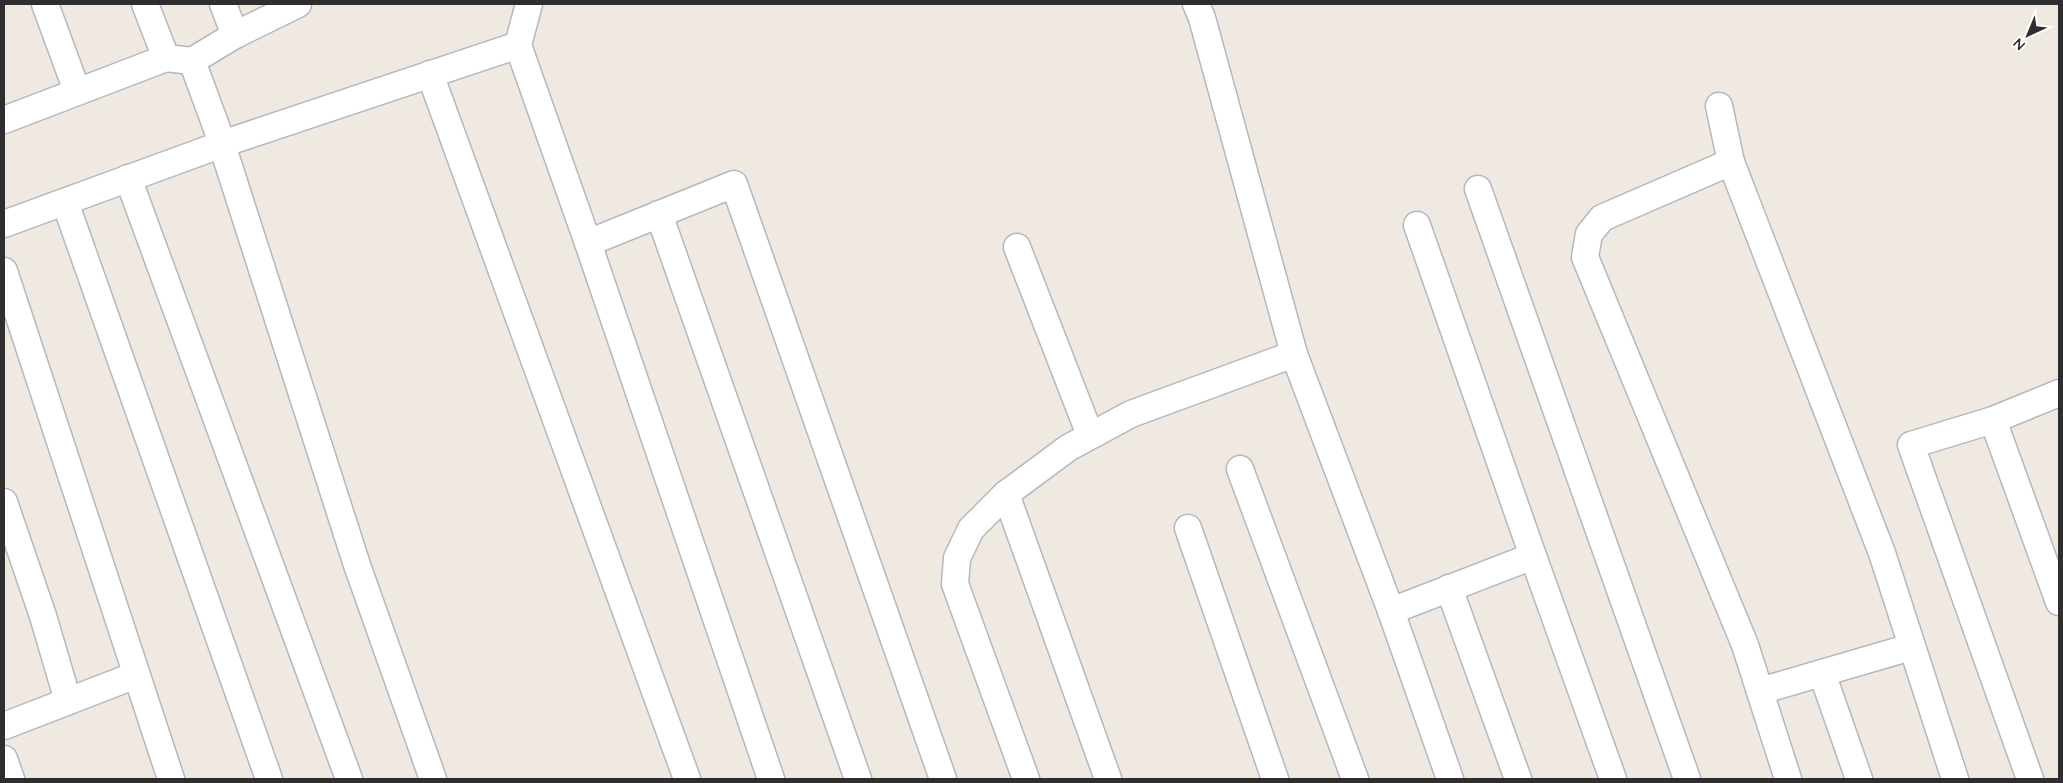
<svg xmlns="http://www.w3.org/2000/svg" width="2063" height="783" font-family="Quicksand,sans-serif">
	<style>
		.lines { fill: none; stroke-linecap: round; stroke-linejoin: round }
		.minor-casing { stroke: #b4b7c1; stroke-width: 29 }
		.minor { stroke: #fff; stroke-width: 26 }
	</style>
	<rect width="100%" height="100%" fill="#efe9e1"/>
	<g class="lines">
		<!-- minor casing -->
		<g class="minor-casing">
			<g id="minor">
				<polyline points="45,4 77,91"/>
				<polyline points="145,4 166,58 192,61 216,126 357,565 433,779"/>
				<polyline points="223,4 235,35"/>
				<polyline points="529,4 518,45 588,243 771,779"/>
				<polyline points="1196,4 1202,18 1294,354 1391,611 1450,779"/>
				<polyline points="192,61 235,35 298,4"/>
				<polyline points="430,74 687,779"/>
				<polyline points="1719,106 1731,162 1882,553 1955,779"/>
				<polyline points="4,120 166,58"/>
				<polyline points="1731,162 1602,218 1589,234 1585,257 1745,645 1788,779"/>
				<polyline points="128,178 349,779"/>
				<polyline points="1478,189 1687,779"/>
				<polyline points="65,202 269,779"/>
				<polyline points="659,214 858,779"/>
				<polyline points="4,224 228,142 518,45"/>
				<polyline points="588,243 734,184 943,779"/>
				<polyline points="1017,247 1090,435"/>
				<polyline points="4,271 171,779"/>
				<polyline points="1993,420 2059,602"/>
				<polyline points="1240,469 1355,779"/>
				<polyline points="1006,494 1108,779"/>
				<polyline points="4,502 43,616 68,701"/>
				<polyline points="1188,528 1275,779"/>
				<polyline points="1533,556 1613,779"/>
				<polyline points="1449,588 1518,779"/>
				<polyline points="1391,611 1533,556 1417,225"/>
				<polyline points="1822,673 1859,779"/>
				<polyline points="1760,691 1911,647"/>
				<polyline points="4,726 136,675"/>
				<polyline points="4,759 11,779"/>
				<polyline points="1026,779 955,584 957,558 971,529 1006,494 1068,448 1131,414 1294,354"/>
				<polyline points="2030,779 1911,445 1993,420 2059,393"/>
			</g>
		</g>
		<!-- minor -->
		<use href="#minor" class="minor"/>
	</g>
	<!-- border -->
	<rect width="2063" height="783" fill="none" stroke="#2e2e2e" stroke-width="10"/>
	<!-- north arrow -->
	<g transform="translate(2028 35) rotate(224)" stroke="#ffffff" stroke-width="4" paint-order="stroke">
	<path d="M0-4L9 19L0 12L-9 19Z" fill="#2e2e2e"/>
	<text y="-8" font-size="14" font-weight="bold" text-anchor="middle" fill="#2e2e2e">N</text>
	</g>
</svg>
